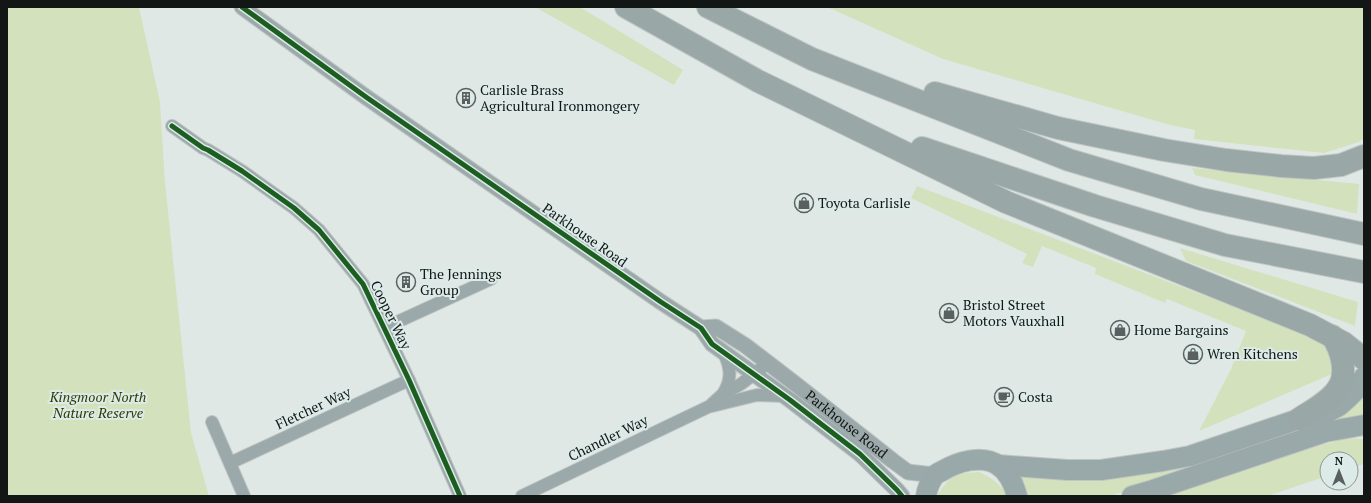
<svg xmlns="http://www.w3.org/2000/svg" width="1371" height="503" font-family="'PT Serif',serif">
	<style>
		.green { fill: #d3e2bd }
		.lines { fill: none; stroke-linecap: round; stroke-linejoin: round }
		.minor-casing { stroke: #c0c6c4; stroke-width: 14 }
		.tertiary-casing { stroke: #c0c6c4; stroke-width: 17 }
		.trunk-casing { stroke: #c0c6c4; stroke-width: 22 }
		.motorway-casing { stroke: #c0c6c4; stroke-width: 24 }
		.minor { stroke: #9ca9ab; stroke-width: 12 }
		.tertiary { stroke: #9ca9ab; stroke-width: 15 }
		.trunk { stroke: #99a8a8; stroke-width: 20 }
		.motorway { stroke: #99a7a7; stroke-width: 22 }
		.cycleway-casing { stroke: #dcebe8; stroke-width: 8 }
		.cycleway { stroke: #1b5e20; stroke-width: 5 }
		.labels { text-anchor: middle; stroke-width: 4; stroke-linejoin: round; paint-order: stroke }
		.poi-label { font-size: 14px; fill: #121716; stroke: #dcebe8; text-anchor: start }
		.street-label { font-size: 14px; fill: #121716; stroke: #dcebe8 }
		.park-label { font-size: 14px; font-style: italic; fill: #2e3b01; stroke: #dcebe8 }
	</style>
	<rect width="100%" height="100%" fill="#e0e8e6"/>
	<!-- green -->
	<g class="green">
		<polygon points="7,7 139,7 160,102 165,182 191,433 209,496 7,496"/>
		<polygon points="535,7 580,7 683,70 674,85"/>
		<polygon points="827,7 1364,7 1364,138 1359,142 1324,153 1194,139 1195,130 1170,125 943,59"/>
		<polygon points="1192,168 1359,184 1357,214 1195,175"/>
		<path d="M 917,186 L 1313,337 C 1330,350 1334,352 1332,374 L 1199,431 L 1231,369 L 1246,331 L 1167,299 L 1165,303 L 1095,274 L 1096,268 L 1042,246 L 1033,267 L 1022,263 L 1027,254 L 911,198 Z"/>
		<polygon points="1180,248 1358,302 1355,326 1186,261"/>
		<polygon points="1364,394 1364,417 1161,482 1109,496 1028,496 1021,481 1023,474 1273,438 1328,421"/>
		<polygon points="1347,438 1364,439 1364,464 1351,468 1351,459 1327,459 1327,476 1268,496 1163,496 1287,455"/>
		<path d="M 979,472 C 993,479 999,482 1007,496 L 937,496 C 949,476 956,473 979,472 Z"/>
	</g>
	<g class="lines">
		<!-- minor casing -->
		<g class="minor-casing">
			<g id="minor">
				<polyline points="172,126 203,148 208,150 242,171 294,208 319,230 363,284 409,380 460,496"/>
				<polyline points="384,328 491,279"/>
				<path d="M 723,394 C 732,379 731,369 724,353"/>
				<polyline points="711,405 723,394 741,384 768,363"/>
				<polyline points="212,422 244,496"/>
				<polyline points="230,463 409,380"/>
				<polyline points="522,496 708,407 757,395 783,396"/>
			</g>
		</g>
		<!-- tertiary casing -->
		<g class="tertiary-casing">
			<g id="tertiary">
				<polyline points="242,7 366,97 661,302 701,328 712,344 790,400 860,454 897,490 902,496"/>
				<path id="s1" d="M 701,328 L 716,327 L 746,346 L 798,386 L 893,461 L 908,472 L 935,475"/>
			</g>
		</g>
		<!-- trunk casing -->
		<g class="trunk-casing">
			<g id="trunk">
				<polyline points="998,465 1068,470 1101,470 1163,461 1190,456 1299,419 1328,412 1339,406 1347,399 1356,390 1364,377"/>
				<path d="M 926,496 C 927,489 930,482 934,476 C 936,474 940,472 942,471 C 957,462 982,454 998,465 C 1009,472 1014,485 1017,496"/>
				<polyline points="1132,496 1153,490 1325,432 1364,425"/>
			</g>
		</g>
		<!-- motorway casing -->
		<g class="motorway-casing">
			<g id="motorway">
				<polyline points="626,7 758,81 1006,202 1310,325 1344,343 1364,359"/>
				<polyline points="708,7 812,59 1069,160 1201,199 1364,234"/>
				<polyline points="935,93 1058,128 1164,150 1226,160 1281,166 1314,168 1341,165 1364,156"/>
				<polyline points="922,148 1095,206 1225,245 1364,272"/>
				<path d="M 1299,419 C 1311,411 1327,403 1336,391 C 1349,376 1342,351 1332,336"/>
			</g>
		</g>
		<!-- minor -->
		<use href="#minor" class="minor"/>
		<!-- tertiary -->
		<use href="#tertiary" class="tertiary"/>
		<!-- trunk -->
		<use href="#trunk" class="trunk"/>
		<!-- motorway -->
		<use href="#motorway" class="motorway"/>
		<!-- cycleway casing -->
		<g class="cycleway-casing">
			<g id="cycleway">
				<polyline points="242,7 366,97 661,302 701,328 712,344 790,400 860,454 897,490 902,496"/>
				<polyline points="172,126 203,148 208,150 242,171 294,208 319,230 363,284 409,380 460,496"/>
			</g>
		</g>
		<!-- cycleway -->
		<use href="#cycleway" class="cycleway"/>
	</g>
	<!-- icons -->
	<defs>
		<g id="building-ring" transform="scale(1)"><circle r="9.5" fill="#dcebe8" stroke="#5a605f" stroke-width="1.5"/><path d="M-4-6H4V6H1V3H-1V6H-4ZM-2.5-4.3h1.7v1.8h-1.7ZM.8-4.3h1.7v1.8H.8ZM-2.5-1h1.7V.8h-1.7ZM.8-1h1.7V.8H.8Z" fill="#5a605f"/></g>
		<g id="shop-ring" transform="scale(1)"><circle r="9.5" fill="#dcebe8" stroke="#5a605f" stroke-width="1.5"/><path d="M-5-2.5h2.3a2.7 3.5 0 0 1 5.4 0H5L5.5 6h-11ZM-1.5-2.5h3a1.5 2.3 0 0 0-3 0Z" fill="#5a605f"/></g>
		<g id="cafe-ring" transform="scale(1)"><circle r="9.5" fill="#dcebe8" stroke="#5a605f" stroke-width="1.5"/><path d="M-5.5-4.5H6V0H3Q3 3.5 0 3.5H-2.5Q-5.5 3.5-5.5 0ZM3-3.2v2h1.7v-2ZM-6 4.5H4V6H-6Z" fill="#5a605f"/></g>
	</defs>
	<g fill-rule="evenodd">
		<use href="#building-ring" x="466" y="98"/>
		<use href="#shop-ring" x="804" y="203"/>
		<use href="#building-ring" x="406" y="282"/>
		<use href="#shop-ring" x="949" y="313"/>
		<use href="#shop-ring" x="1120" y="330"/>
		<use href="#shop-ring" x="1193" y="354"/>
		<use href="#cafe-ring" x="1004" y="397"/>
	</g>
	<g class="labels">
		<!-- poi labels -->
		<g class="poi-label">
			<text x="480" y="95">Carlisle Brass<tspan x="480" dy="16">Agricultural Ironmongery</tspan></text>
			<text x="818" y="208">Toyota Carlisle</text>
			<text x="420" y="279">The Jennings<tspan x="420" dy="16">Group</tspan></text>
			<text x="963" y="310">Bristol Street<tspan x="963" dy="16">Motors Vauxhall</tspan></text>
			<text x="1134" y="335">Home Bargains</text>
			<text x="1207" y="359">Wren Kitchens</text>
			<text x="1018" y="402">Costa</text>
		</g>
		<!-- street labels -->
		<g class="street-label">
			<text transform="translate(585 235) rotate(35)" y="5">Parkhouse Road</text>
			<text transform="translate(391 315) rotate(64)" y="5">Cooper Way</text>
			<text transform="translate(313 408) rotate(-25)" y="5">Fletcher Way</text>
			<text dy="5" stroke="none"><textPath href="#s1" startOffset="178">Parkhouse Road</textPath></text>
			<text transform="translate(608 438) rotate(-26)" y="5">Chandler Way</text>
		</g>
		<!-- park labels -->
		<g class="park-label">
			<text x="98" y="402">Kingmoor North<tspan x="98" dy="16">Nature Reserve</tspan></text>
		</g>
	</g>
	<!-- border -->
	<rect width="1371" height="503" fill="none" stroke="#121716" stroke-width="16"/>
	<!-- north arrow -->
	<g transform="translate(1339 471)"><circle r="19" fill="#dcebe8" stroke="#8b9694"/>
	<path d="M0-3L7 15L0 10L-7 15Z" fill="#5a605f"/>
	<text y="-6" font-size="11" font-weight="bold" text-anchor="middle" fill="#121716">N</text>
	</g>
</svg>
